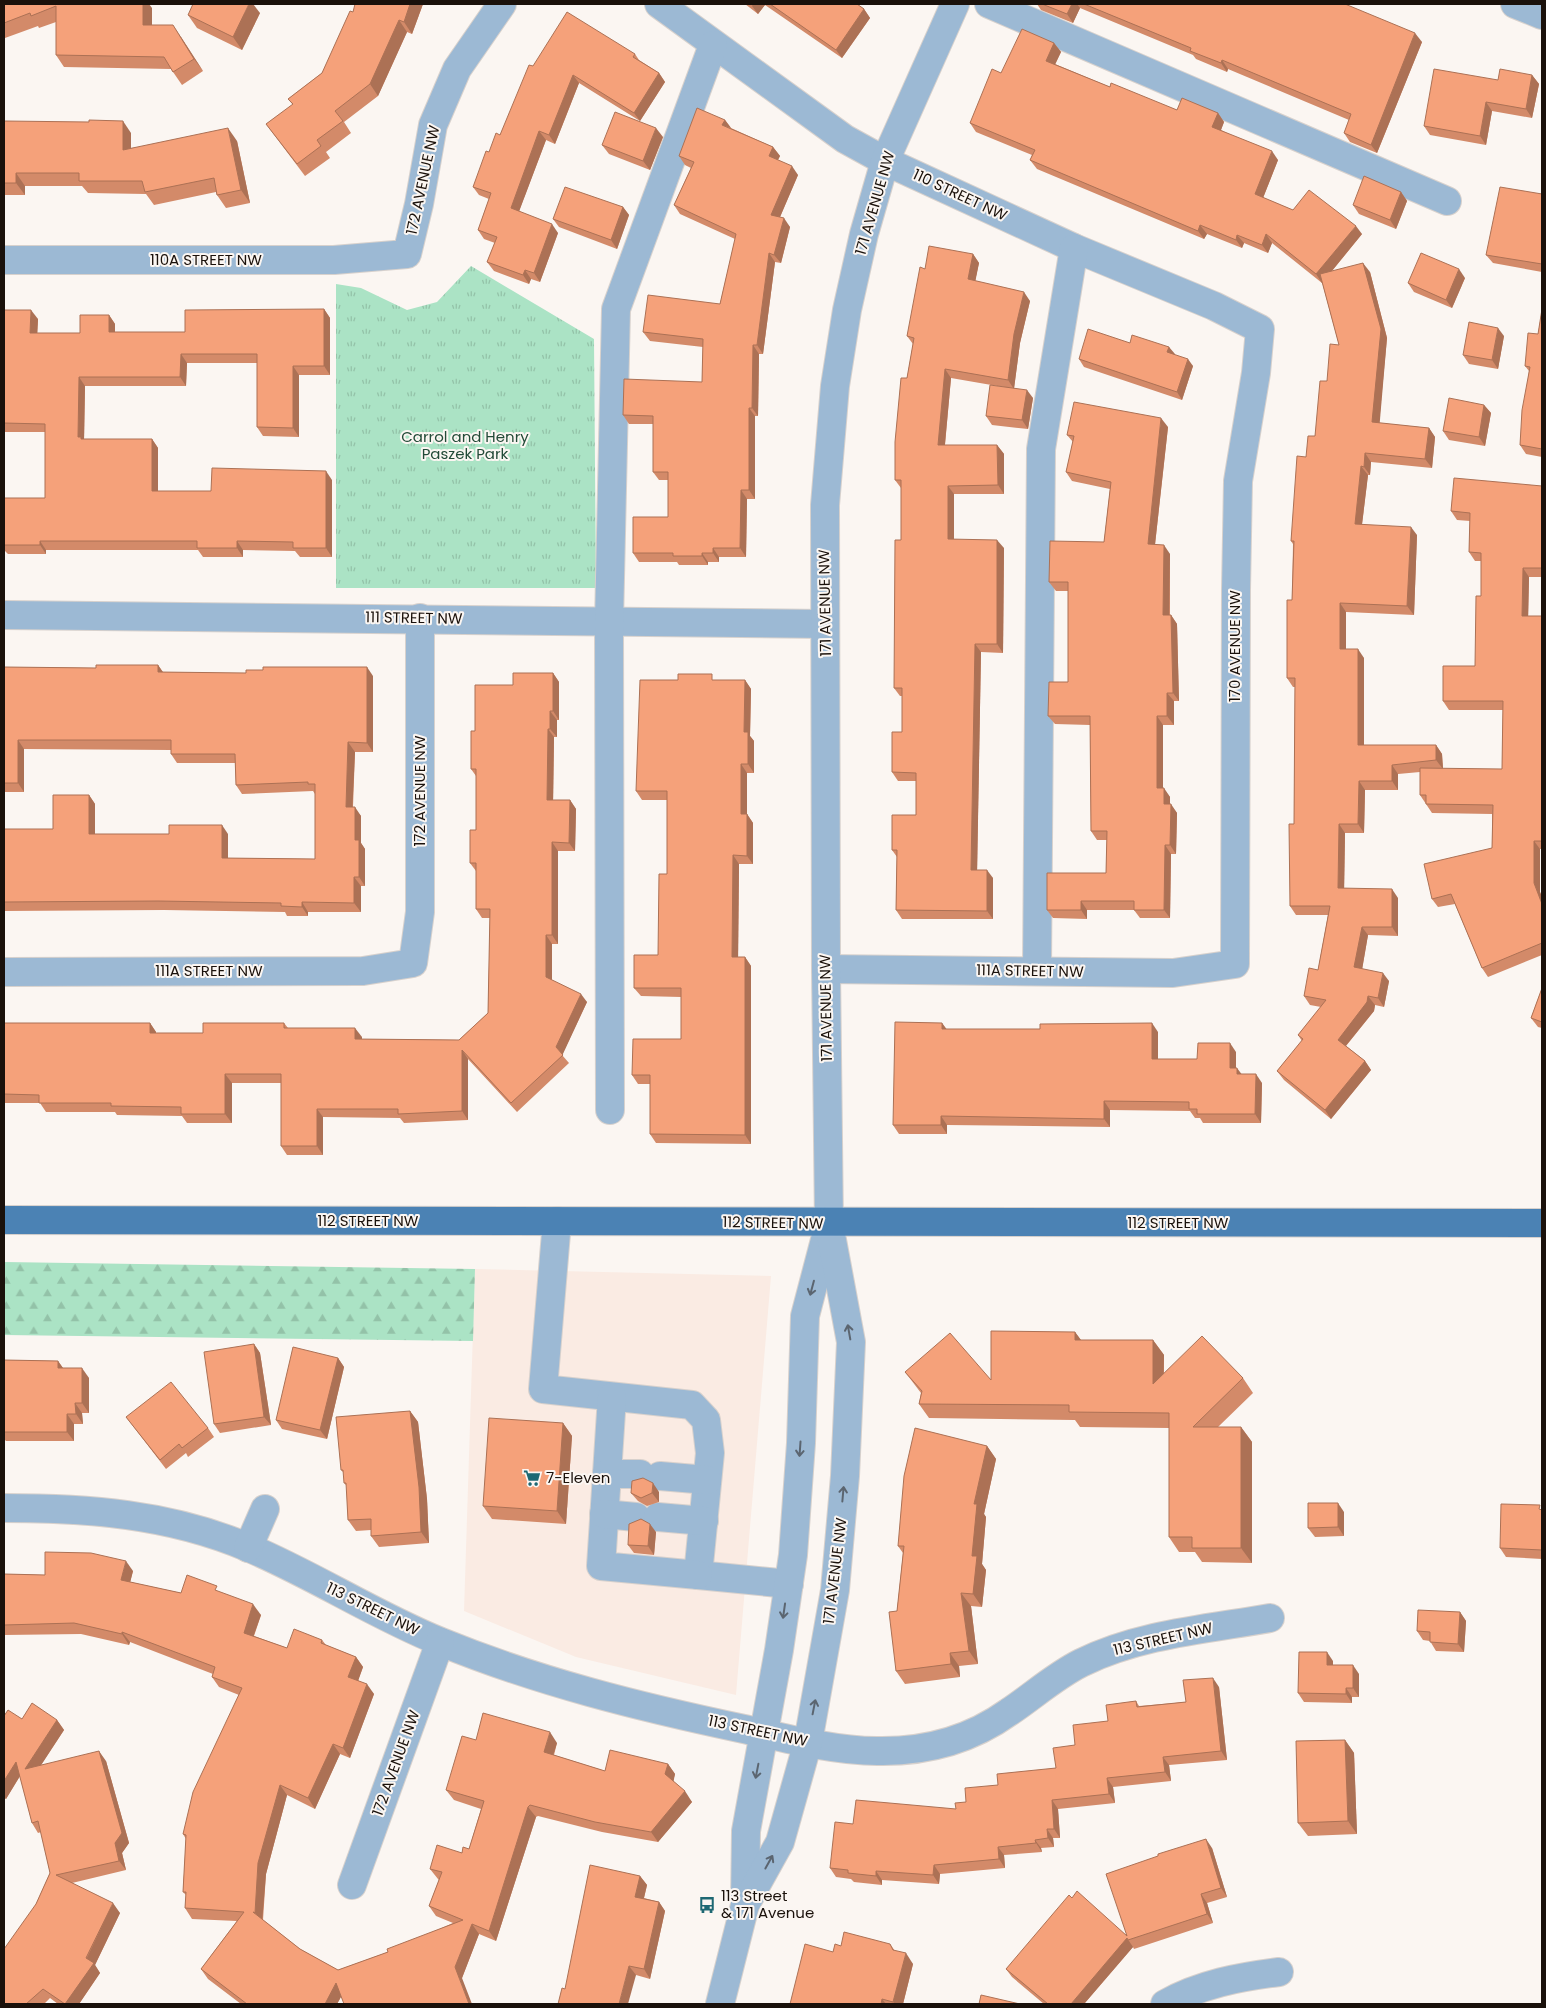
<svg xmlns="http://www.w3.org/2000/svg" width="1546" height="2008" font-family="Poppins,sans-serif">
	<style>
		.built { fill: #faebe3 }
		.grass { fill: url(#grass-tufts) }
		.forest { fill: url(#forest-firs) }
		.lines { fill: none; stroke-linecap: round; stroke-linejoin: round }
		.minor-casing { stroke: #d7d1cd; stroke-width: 30 }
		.major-casing { stroke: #d7d1cd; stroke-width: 30 }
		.minor { stroke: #9cb9d4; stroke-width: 28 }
		.major { stroke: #4b82b4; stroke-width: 28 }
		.wall { fill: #d38a69 }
		.shaded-wall { fill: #ac7155 }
		.building { fill: #f5a17a; stroke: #ac7155 }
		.oneway { stroke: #5b6570 }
		.labels { text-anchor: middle; stroke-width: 4; stroke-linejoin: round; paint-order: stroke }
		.street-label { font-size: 15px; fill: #1a110b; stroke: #fbf6f2 }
		.park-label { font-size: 15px; fill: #224a37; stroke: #fbf6f2 }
		.poi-label { font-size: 15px; fill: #1a110b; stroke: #fbf6f2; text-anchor: start }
	</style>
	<defs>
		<pattern id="grass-tufts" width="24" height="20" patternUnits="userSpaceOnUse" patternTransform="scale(1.25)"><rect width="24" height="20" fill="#abe3c5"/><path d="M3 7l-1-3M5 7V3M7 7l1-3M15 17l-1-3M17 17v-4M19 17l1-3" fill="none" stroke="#93c2a8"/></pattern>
		<pattern id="forest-firs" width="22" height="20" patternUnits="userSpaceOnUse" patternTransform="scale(1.25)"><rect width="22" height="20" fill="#abe3c5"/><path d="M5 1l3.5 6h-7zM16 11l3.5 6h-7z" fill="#93c2a8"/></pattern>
	</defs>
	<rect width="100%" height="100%" fill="#fbf6f2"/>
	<!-- built -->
	<polygon class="built" points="475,1269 771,1276 736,1695 576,1657 464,1611"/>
	<!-- grass -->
	<polygon class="grass" points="471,266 594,339 596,588 336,588 336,284 361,288 407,310 437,302"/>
	<!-- forest -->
	<polygon class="forest" points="4,1262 475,1269 473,1341 4,1335"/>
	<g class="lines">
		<!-- minor casing -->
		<g class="minor-casing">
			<g id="minor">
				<polyline points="659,4 845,139 885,161 1074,248 1214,306 1260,329 1256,373 1238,481 1236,590 1235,964 1173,973 826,969"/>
				<polyline points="989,4 1447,201"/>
				<polyline points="1515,4 1542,15"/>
				<polyline points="4,260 334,260 407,254 419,204 433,125 457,69 502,4"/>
				<polyline points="4,615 825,624"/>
				<polyline points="1037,971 1041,449 1074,248"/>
				<polyline points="4,972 363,971 413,963 420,912 420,618"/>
				<polyline points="610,1110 609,623 616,309 713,45"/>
				<polyline points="557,1221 543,1389 692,1405 706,1420 710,1453 698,1575 789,1584"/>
				<polyline points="612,1397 601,1566 698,1575"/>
				<polyline points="607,1474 640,1474"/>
				<polyline points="660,1476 707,1480"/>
				<path d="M 4,1508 C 87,1508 169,1514 247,1547 C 314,1575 374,1615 441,1642 C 539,1682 640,1707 744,1729 C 784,1738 836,1751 877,1751 C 925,1752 970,1740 1009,1712 C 1033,1696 1055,1676 1081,1663 C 1140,1634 1207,1629 1270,1618"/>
				<polyline points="604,1514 636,1517"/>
				<polyline points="658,1517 704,1521"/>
				<polyline points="248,1548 265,1509"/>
				<polyline points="352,1885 440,1642"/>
				<polyline points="745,1902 746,1831 779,1650 793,1555 801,1443 805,1316 827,1232"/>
				<polyline points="720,2004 745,1905 780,1842 808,1742 835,1590 845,1476 851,1342 829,1224 826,969 825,505 835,386 847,310 864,234 885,161 955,4"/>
				<path d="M 1165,2004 C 1201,1984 1239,1977 1279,1972"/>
			</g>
		</g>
		<!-- major casing -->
		<g class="major-casing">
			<polyline id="major" points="4,1220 1542,1223"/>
		</g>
		<!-- minor -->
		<use href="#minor" class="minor"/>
		<!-- major -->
		<use href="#major" class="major"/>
	</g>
	<!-- wall -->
	<g class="wall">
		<polygon points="4,4 152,8 152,25 181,37 203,71 182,85 171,69 64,67 56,55 56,22 39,28 38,26 5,38 4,36"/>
		<polygon points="423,4 412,34 407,32 378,96 344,122 351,133 326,152 330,158 305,176 266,124 293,105 288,99 322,73 353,12"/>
		<polygon points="745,4 857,4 864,9 870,18 842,58 765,5 758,14"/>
		<polygon points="1037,4 1345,4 1422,42 1377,153 1350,142 1344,133 1349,120 1228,69 1227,72 1196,59 1193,55 1080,8 1073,23 1041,10"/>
		<polygon points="260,13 242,50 197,28 188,15"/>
		<polygon points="1054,43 1061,52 1055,64 1110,87 1177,110 1218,113 1224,122 1221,130 1278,160 1263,198 1293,210 1362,234 1332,271 1370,272 1387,338 1379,423 1429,428 1435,437 1432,468 1371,462 1370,475 1368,475 1362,524 1417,535 1414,615 1346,612 1346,649 1364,658 1364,745 1436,745 1442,754 1443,769 1502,769 1503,710 1449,710 1443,701 1475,666 1481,596 1481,561 1475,561 1469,552 1470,521 1457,520 1451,511 1542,486 1542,577 1529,577 1528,616 1542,616 1542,849 1540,849 1540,892 1542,897 1542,955 1488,977 1482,968 1455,904 1438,907 1432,899 1492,848 1492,814 1432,813 1420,795 1420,772 1398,774 1398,790 1365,790 1364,833 1345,833 1344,888 1398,898 1398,936 1368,935 1362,969 1389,981 1384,1007 1375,1005 1374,1011 1346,1046 1365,1061 1371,1070 1331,1119 1284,1080 1277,1071 1302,1041 1298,1035 1321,1007 1310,1005 1304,996 1318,970 1328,915 1296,915 1290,906 1294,824 1295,687 1293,687 1287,678 1292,600 1293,544 1291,541 1306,457 1315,436 1327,381 1339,345 1322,282 1322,283 1272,243 1268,253 1244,243 1242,248 1207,234 1204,239 1037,169 1030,160 1032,155 976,132 970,123 1001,73"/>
		<polygon points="635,54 639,60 659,73 665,82 640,121 579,83 555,144 546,140 519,211 558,233 540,282 531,279 529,284 494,271 487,262 495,243 484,239 478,230 489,199 479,195 473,187 489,152 500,135 533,66"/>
		<polygon points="1532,75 1539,84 1532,118 1492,111 1486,145 1430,135 1424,126 1498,80"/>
		<polygon points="725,120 731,128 773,147 780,156 778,160 798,175 780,217 790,227 781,263 775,262 763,354 759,354 758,416 755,416 755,499 747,499 746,557 719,557 719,562 708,562 708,565 679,565 677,562 639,562 633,553 668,517 668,480 659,480 653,472 653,424 629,424 623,415 702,382 703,347 650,341 643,332 720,304 735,239 680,214 674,205 691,168 685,165 679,156"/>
		<polygon points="4,121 131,133 131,148 237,141 250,203 226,208 217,195 216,192 154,205 146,194 88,193 82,186 25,186 25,195 4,195"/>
		<polygon points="663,137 650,170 609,154 602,145"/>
		<polygon points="1401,192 1407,201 1396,229 1359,214 1353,205"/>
		<polygon points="1542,194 1542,272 1493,263 1486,255"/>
		<polygon points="623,207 629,215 617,249 559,227 553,219"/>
		<polygon points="973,254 979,263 975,281 1030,301 1020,343 1014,388 1033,398 1028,429 992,425 986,416 1003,387 951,378 945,445 997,445 1004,454 1004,494 954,494 954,539 1004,548 1003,653 981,652 977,870 993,878 993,919 902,919 896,910 897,857 892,850 916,815 916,781 898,781 892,772 902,732 902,696 900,696 894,688 901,540 901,488 895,480 907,378 913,344 907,336 925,269"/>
		<polygon points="1465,278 1452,308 1414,292 1408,283"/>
		<polygon points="324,309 330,318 330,375 299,375 299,437 263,436 257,427 257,363 187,363 186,386 85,386 84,439 152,439 158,448 158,491 211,491 332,480 332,557 300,557 295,551 243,550 243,557 203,557 198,550 46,550 46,554 8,554 5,551 4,551 4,498 45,498 45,432 4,432 4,310 38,319 37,333 80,333 109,315 115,324 115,332 185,332"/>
		<polygon points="1542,309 1542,457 1526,454 1520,445 1529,371 1525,366 1538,334"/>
		<polygon points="1504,336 1498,369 1469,364 1463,355"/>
		<polygon points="1130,343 1169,347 1174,355 1193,366 1182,400 1084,367 1079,359"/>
		<polygon points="1484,405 1491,413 1485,446 1449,440 1443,431"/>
		<polygon points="1168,427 1155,545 1170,554 1170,615 1171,615 1177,624 1179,701 1174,701 1174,725 1163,725 1163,788 1170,797 1170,804 1177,813 1176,854 1171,854 1170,918 1140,918 1134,910 1087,910 1087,919 1053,918 1047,910 1106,873 1107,840 1097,840 1091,831 1090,725 1055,724 1048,716 1068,682 1068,591 1056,591 1049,582 1104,542 1110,489 1072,481 1066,472 1073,442 1067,435"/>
		<polygon points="158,665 163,672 373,676 373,752 355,752 353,807 361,816 361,843 365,849 365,886 361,886 361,912 308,912 308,916 287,916 285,912 164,910 4,911 4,829 53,829 89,795 95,804 95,834 228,834 228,858 315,859 315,794 313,791 242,794 236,785 235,763 177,763 171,754 171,750 24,749 24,792 4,792 4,667 96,668"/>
		<polygon points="553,673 559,682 559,720 557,720 557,737 554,737 553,800 570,800 576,809 575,851 558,851 558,944 552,944 552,980 587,1002 562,1055 569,1063 517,1112 468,1059 468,1120 404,1123 400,1118 323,1117 323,1155 287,1155 281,1146 281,1083 232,1083 232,1123 187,1123 182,1116 117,1115 115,1112 46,1112 40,1103 4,1103 4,1023 150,1023 156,1032 156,1033 203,1033 284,1023 288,1028 362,1037 362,1039 459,1040 488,1013 490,918 482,918 476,909 476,871 470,863 476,830 476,776 471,769 475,731 513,685"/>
		<polygon points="678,680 745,680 751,689 750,736 754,741 754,773 747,773 747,814 753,823 753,864 739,864 738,957 745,957 751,966 751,1144 656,1143 650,1134 650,1084 638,1084 632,1075 681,1039 681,997 641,996 634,988 658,955 667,874 667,800 642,800 636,791"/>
		<polygon points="1542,988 1542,1028 1538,1027 1531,1018"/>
		<polygon points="942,1023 946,1029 1158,1032 1158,1059 1197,1059 1236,1052 1236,1068 1241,1074 1262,1083 1261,1123 1203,1123 1200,1118 1195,1118 1190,1111 1110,1110 1110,1127 947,1125 947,1134 899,1134 893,1125"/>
		<polygon points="1075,1332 1081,1340 1153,1340 1164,1355 1164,1374 1243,1378 1253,1393 1218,1427 1241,1427 1252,1442 1252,1563 1202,1562 1195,1552 1179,1552 1169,1537 1169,1428 1080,1427 1075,1420 929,1418 919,1404 921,1393 905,1372 991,1380"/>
		<polygon points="254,1344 260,1353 271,1425 220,1433 214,1424"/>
		<polygon points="338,1358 344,1367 327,1439 282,1429 276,1420"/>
		<polygon points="4,1360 58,1361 63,1368 89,1378 89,1413 82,1413 83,1424 74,1424 74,1441 6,1441 4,1439"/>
		<polygon points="410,1411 418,1422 427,1499 429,1543 379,1547 371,1536 371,1530 356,1531 348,1520 347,1486 344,1483 344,1473 341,1470"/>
		<polygon points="126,1417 208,1428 214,1437 188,1457 186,1453 166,1469"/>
		<polygon points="563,1423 572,1436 566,1524 492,1519 483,1506"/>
		<polygon points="987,1446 996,1459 984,1514 986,1517 982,1564 986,1570 982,1607 971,1606 978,1664 959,1666 960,1677 905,1684 896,1671 897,1611 903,1553 898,1546"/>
		<polygon points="659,1492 659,1502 647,1506 638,1501 631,1493"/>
		<polygon points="1542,1509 1542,1559 1506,1557 1500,1548"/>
		<polygon points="1344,1512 1344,1536 1315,1537 1308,1528"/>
		<polygon points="656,1532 654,1555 634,1553 628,1545"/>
		<polygon points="4,1561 5,1563 5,1574 45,1575 133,1571 130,1582 181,1593 220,1592 261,1615 254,1636 287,1648 322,1640 326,1645 356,1657 363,1667 358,1680 374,1694 350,1758 340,1754 315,1809 287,1795 266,1874 263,1920 300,1949 338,1970 388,1952 453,1923 436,1916 429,1906 439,1880 438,1879 430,1869 469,1849 481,1809 454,1800 446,1790 476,1740 557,1743 554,1755 605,1771 668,1764 675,1774 673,1781 692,1802 658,1842 602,1832 538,1816 536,1817 496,1941 479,1934 462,1978 341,1997 337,2004 241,2004 208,1979 201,1969 237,1921 192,1919 185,1908 186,1895 183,1892 186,1839 183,1834 239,1695 219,1687 212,1677 213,1674 130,1642 129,1645 81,1634 4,1635"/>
		<polygon points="1460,1612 1466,1621 1464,1652 1436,1651 1430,1641 1423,1640 1417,1631"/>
		<polygon points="1333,1661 1333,1665 1359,1674 1359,1697 1352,1697 1352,1703 1304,1702 1298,1693"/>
		<polygon points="1219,1687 1227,1760 1169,1765 1171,1781 1113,1787 1115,1803 1058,1809 1060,1838 1053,1838 1054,1847 1041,1848 1042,1852 1004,1855 1005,1868 940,1874 939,1884 882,1880 882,1885 854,1882 851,1879 836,1877 830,1868 853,1824 956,1809 966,1802 998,1785 1056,1768 1108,1721 1136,1701 1139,1706 1186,1702"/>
		<polygon points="4,1716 22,1719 57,1720 64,1730 41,1765 106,1761 129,1843 122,1853 126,1870 72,1883 120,1913 95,1965 100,1973 79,2004 58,2004 50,1998 44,2004 4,2004 36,1904 50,1873 41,1832 38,1833 32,1823 20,1776 6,1799 4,1798"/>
		<polygon points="1345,1740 1354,1753 1357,1834 1308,1836 1298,1823"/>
		<polygon points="1212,1848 1227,1897 1207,1903 1213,1923 1134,1949 1133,1947 1084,2004 1044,2004 1012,1977 1006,1969 1072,1898 1127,1936"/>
		<polygon points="640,1876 647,1885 644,1898 659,1902 665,1911 650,1979 636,1975 565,1989"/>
		<polygon points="890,1944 895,1951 913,1964 903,2004 790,2004 833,1952 841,1946"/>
	</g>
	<!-- shaded-wall -->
	<g class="shaded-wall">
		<polygon points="143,4 149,4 152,8 152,37 143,25"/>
		<polygon points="249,4 253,4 260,13 242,50 233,37"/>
		<polygon points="410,4 423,4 412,34 404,22"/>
		<polygon points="753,4 764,4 765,5 758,14 752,6"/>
		<polygon points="1072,4 1077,4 1080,8 1073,23 1067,14"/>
		<polygon points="864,9 870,18 842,58 836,50"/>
		<polygon points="399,20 407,32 378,96 370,84"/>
		<polygon points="173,25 181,37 203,71 194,59"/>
		<polygon points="1415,33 1422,42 1377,153 1371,145"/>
		<polygon points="1054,43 1061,52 1053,69 1046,61"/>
		<polygon points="1222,60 1228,69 1227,72 1221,63"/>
		<polygon points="659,73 665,82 640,121 634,113"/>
		<polygon points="573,75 579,83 555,144 549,135"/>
		<polygon points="1532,75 1539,84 1532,118 1526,109"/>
		<polygon points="1486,102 1492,111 1486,145 1480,136"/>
		<polygon points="1218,113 1224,122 1219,135 1212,127"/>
		<polygon points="725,120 731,128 722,125"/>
		<polygon points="123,121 131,133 131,163 123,150"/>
		<polygon points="228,128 237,141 250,203 241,190"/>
		<polygon points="656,128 663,137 650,170 643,161"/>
		<polygon points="539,131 546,140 517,217 511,208"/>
		<polygon points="773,147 780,156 775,165 769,156"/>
		<polygon points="1272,151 1278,160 1261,203 1255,194"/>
		<polygon points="792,166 798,175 777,224 771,215"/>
		<polygon points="16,173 25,186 25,195 16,183"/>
		<polygon points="1401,192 1407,201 1396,229 1390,220"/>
		<polygon points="623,207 629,215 617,249 611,240"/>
		<polygon points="784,218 790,227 781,263 774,255"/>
		<polygon points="552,224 558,233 540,282 534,273"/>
		<polygon points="1200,225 1207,234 1204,239 1198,231"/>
		<polygon points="1356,226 1362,234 1322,283 1316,274"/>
		<polygon points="1266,234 1272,243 1268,253 1262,245"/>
		<polygon points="1237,235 1244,243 1242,248 1236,240"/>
		<polygon points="769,253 775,262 763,354 757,345"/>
		<polygon points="973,254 979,263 974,288 968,279"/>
		<polygon points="1363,263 1370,272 1387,338 1379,431 1372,422"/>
		<polygon points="1459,269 1465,278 1452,308 1446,300"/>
		<polygon points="525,270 531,279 529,284 523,275"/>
		<polygon points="1024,292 1030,301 1020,343 1014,389 1008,380 1014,334"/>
		<polygon points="324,309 330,318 330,375 324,366"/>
		<polygon points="31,310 38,319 37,342 30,333"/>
		<polygon points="109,315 115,324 115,341 109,332"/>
		<polygon points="1498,328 1504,336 1498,369 1492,360"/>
		<polygon points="753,345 759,354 758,416 752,408"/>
		<polygon points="1169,347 1175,354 1173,360 1167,352"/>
		<polygon points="181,354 187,363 186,386 180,377"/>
		<polygon points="1188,359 1193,366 1182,400 1177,392"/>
		<polygon points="293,366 299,375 299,437 293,428"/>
		<polygon points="945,369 951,378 944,454 938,445"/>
		<polygon points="79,377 85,386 84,442 78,437"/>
		<polygon points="1027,390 1033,398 1028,429 1022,420"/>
		<polygon points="1484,405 1491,413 1485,446 1479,437"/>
		<polygon points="749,408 755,416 755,499 749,490"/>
		<polygon points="1161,418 1168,427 1154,553 1148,544"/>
		<polygon points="1429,428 1435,437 1432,468 1425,459"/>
		<polygon points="152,439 158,448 158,500 152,491"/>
		<polygon points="997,445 1004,454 1004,494 998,485"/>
		<polygon points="1365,453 1371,462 1370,475 1364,467"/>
		<polygon points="1361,466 1368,475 1361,533 1355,524"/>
		<polygon points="326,471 332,480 332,557 326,548"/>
		<polygon points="948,486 954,494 954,548 948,539"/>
		<polygon points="741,490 747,499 746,557 740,548"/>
		<polygon points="1411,527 1417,535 1414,615 1407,606"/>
		<polygon points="997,540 1004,548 1003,653 997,644"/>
		<polygon points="40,541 46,550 46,554 40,545"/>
		<polygon points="237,541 243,550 243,557 237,548"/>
		<polygon points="1164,545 1170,554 1169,624 1163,615"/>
		<polygon points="713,548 719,557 719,562 713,553"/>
		<polygon points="702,553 708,562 708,565 702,556"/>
		<polygon points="1523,568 1529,577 1528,625 1522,616"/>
		<polygon points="1340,603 1346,612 1346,658 1340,649"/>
		<polygon points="1171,615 1177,624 1179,701 1173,693"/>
		<polygon points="975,644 981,652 977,878 971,870"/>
		<polygon points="1358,649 1364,658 1364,754 1358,745"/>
		<polygon points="158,665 164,674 158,672"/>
		<polygon points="367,667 373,676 373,752 367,743"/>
		<polygon points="553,673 559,682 559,720 553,711"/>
		<polygon points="745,680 751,689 750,736 754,741 754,773 748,764 744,732"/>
		<polygon points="1167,693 1174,701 1174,725 1167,716"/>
		<polygon points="550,711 557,720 557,737 550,729"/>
		<polygon points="1157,716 1163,725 1163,797 1157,788"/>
		<polygon points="548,729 554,737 553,809 547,800"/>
		<polygon points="18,740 24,749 24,792 18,783"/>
		<polygon points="348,742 355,752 352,816 346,807"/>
		<polygon points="1436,745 1442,754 1443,769 1436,760"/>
		<polygon points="741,764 747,773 747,823 741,814"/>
		<polygon points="1392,765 1398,774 1398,790 1392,781"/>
		<polygon points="1359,781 1365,790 1364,833 1358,824"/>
		<polygon points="1164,788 1170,797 1170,813 1164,804"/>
		<polygon points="89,795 95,804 95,843 89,834"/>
		<polygon points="570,800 576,809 575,851 569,843"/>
		<polygon points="1171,804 1177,813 1176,854 1170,845"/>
		<polygon points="355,807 361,816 361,843 365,849 365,886 359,877 355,840"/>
		<polygon points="747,814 753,823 753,864 747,856"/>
		<polygon points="1339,824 1345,833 1344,897 1338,888"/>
		<polygon points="222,825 228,834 228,867 222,858"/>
		<polygon points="1534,841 1540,849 1540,892 1542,897 1542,904 1534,883"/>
		<polygon points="552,842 558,851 558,944 552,935"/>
		<polygon points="1165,845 1171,854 1170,918 1164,910"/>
		<polygon points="733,855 739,864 738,966 732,957"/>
		<polygon points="987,870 993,878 993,919 987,911"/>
		<polygon points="354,877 361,886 361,912 354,903"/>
		<polygon points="1392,889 1398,898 1398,936 1392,927"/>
		<polygon points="1081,901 1087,910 1087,919 1081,910"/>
		<polygon points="302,902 308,912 308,916 302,907"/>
		<polygon points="1362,927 1368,935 1361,976 1354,967"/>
		<polygon points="546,935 552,944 552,986 546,977"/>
		<polygon points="745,957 751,966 751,1144 745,1135"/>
		<polygon points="1383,973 1389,981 1384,1007 1378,998"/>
		<polygon points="581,994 587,1002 562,1056 556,1047"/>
		<polygon points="1368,996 1375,1005 1374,1011 1344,1048 1338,1040"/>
		<polygon points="150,1023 156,1032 156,1042 150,1033"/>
		<polygon points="942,1023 948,1031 942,1029"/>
		<polygon points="1152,1023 1158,1032 1158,1068 1152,1059"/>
		<polygon points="355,1028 362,1037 362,1048 355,1039"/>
		<polygon points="1230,1043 1236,1052 1236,1076 1230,1068"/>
		<polygon points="462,1050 468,1059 468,1120 462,1111"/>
		<polygon points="1365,1061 1371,1070 1331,1119 1325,1110"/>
		<polygon points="1237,1068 1243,1076 1237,1074"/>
		<polygon points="225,1074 232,1083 232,1123 225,1114"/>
		<polygon points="1256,1074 1262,1083 1261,1123 1255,1114"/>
		<polygon points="1104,1101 1110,1110 1110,1127 1104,1119"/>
		<polygon points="317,1109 323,1117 323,1155 317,1146"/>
		<polygon points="941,1116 947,1125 947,1134 941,1125"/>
		<polygon points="1075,1332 1086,1347 1075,1340"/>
		<polygon points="1153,1340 1164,1355 1163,1399 1153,1384"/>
		<polygon points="254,1344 260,1353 271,1425 264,1417"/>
		<polygon points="338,1358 344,1367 327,1439 320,1430"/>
		<polygon points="58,1361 65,1371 58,1368"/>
		<polygon points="82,1368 89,1378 89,1413 82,1403"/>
		<polygon points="75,1403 82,1413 83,1424 76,1414"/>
		<polygon points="410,1411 418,1422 427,1499 429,1543 421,1532"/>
		<polygon points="67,1414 74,1424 74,1441 67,1432"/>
		<polygon points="563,1423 572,1436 566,1524 557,1511"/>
		<polygon points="1241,1427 1252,1442 1252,1563 1241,1548"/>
		<polygon points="987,1446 996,1459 984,1514 986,1517 982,1564 986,1570 982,1607 973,1594 972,1556 974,1504"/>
		<polygon points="653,1483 659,1492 659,1502 652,1493"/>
		<polygon points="1338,1503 1344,1512 1344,1536 1338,1527"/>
		<polygon points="650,1524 656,1532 654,1555 648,1546"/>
		<polygon points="4,1561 5,1563 5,1584 4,1583"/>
		<polygon points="126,1561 133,1571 128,1591 121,1580"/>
		<polygon points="961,1593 971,1606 978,1664 969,1651"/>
		<polygon points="253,1604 261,1615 251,1643 244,1633"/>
		<polygon points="1460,1612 1466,1621 1464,1652 1458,1644"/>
		<polygon points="122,1632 130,1642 129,1645 122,1634"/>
		<polygon points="1327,1652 1333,1661 1333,1674 1327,1665"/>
		<polygon points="950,1653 959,1666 960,1677 951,1664"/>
		<polygon points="356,1657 363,1667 356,1687 348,1677"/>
		<polygon points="1353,1665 1359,1674 1359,1697 1353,1688"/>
		<polygon points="1213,1678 1219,1687 1227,1760 1221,1751"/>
		<polygon points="367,1684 374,1694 350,1758 343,1748"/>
		<polygon points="1346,1688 1352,1697 1352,1703 1346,1694"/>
		<polygon points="57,1720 64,1730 32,1779 25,1769"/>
		<polygon points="550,1732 557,1743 551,1762 544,1752"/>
		<polygon points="1345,1740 1354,1753 1357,1834 1348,1821"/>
		<polygon points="333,1744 340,1754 315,1809 308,1798"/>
		<polygon points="99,1751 106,1761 129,1843 122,1853 126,1870 119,1861 115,1843"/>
		<polygon points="1163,1757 1169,1765 1171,1781 1165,1772"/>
		<polygon points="16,1762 23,1771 6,1799 4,1796 4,1781"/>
		<polygon points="668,1764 675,1774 673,1784 665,1774"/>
		<polygon points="1107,1778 1113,1787 1115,1803 1109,1794"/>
		<polygon points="280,1785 287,1795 266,1874 262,1923 255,1913 258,1863"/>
		<polygon points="685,1791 692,1802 658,1842 651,1832"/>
		<polygon points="1052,1800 1058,1809 1060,1838 1054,1829"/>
		<polygon points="528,1807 536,1817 496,1941 489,1931"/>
		<polygon points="1047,1829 1053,1838 1054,1847 1048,1838"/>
		<polygon points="1206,1839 1212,1848 1227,1897 1221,1888"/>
		<polygon points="1035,1840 1041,1848 1042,1852 1036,1843"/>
		<polygon points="998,1847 1004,1855 1005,1868 999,1859"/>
		<polygon points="934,1865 940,1874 939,1884 933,1875"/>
		<polygon points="876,1871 882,1880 882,1885 876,1876"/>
		<polygon points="640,1876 647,1885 642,1906 635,1897"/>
		<polygon points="1201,1894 1207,1903 1213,1923 1207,1914"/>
		<polygon points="659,1902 665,1911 650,1979 644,1969"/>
		<polygon points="113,1903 120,1913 95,1965 100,1973 79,2004 65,2004"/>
		<polygon points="472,1924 479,1934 462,1978 472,2004 469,2004 455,1967"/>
		<polygon points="1127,1938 1133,1947 1084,2004 1071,2004"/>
		<polygon points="906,1953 913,1964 903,2004 895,2004 893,2002"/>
		<polygon points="629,1966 636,1975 628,2004 619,2004"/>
		<polygon points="336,1983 343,1993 337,2004 325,2004"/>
		<polygon points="882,1999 886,2004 881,2004"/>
	</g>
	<!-- building -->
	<g class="building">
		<polygon points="4,4 143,4 143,25 173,25 194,59 173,72 164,57 56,55 56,6 31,16 30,13 4,23"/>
		<polygon points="193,4 249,4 233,37 188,15"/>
		<polygon points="355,4 410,4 404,22 399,20 370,84 335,111 343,121 317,140 321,146 297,164 266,124 293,104 288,99 322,73 350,11 353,12"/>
		<polygon points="770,4 857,4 864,9 836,50"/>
		<polygon points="1042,4 1072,4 1067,14"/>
		<polygon points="1084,4 1345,4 1415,33 1371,145 1344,133 1351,114 1222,60 1221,63 1190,51 1191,48"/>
		<polygon points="567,12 635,54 633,57 659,73 634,113 573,75 549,135 539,131 511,208 552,224 534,273 525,270 523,275 487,262 497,237 478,230 491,193 473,187 486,151 489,152 496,133 500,135 529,65 533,66"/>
		<polygon points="1022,29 1054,43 1046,61 1110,87 1111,83 1177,110 1182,98 1218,113 1212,127 1272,151 1255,194 1293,210 1309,190 1356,226 1316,274 1266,234 1262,245 1237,235 1236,240 1200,225 1198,231 1030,160 1035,150 970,123 992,69 1001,73"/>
		<polygon points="1434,69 1498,80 1500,69 1532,75 1526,109 1486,102 1480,136 1424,126"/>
		<polygon points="697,108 725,120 722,125 773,147 769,156 792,166 771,215 784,218 774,255 769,253 757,345 753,345 752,408 749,408 749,490 741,490 740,548 713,548 713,553 702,553 702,556 673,556 673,553 633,553 633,517 668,517 668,472 653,472 653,416 623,415 624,379 702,382 703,339 643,332 648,295 720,304 736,234 674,205 694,162 679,156"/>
		<polygon points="615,112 656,128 643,161 602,145"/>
		<polygon points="89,120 123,121 123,150 228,128 241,190 217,195 214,178 145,192 142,181 79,181 79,173 16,173 16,183 4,183 4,121 89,122"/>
		<polygon points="1364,176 1401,192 1390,220 1353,205"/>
		<polygon points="565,187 623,207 611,240 553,219"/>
		<polygon points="1500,187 1542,194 1542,264 1486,255"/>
		<polygon points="929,246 973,254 968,279 1024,292 1014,334 1008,380 945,369 938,445 997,445 998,485 948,486 948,539 997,540 997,644 975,644 971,870 987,870 987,911 896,910 897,850 892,850 892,815 916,815 916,773 892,772 892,732 902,732 902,688 894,688 895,540 901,540 901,480 895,480 895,442 901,378 907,378 914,338 907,336 920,267 925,269"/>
		<polygon points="1421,253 1459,269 1446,300 1408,283"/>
		<polygon points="1363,263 1381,329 1372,422 1429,428 1425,459 1365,453 1364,467 1361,466 1355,524 1411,527 1407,606 1340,603 1340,649 1358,649 1358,745 1436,745 1436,760 1392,765 1392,781 1359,781 1358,824 1339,824 1338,888 1392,889 1392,927 1362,927 1354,967 1383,973 1378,998 1368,996 1367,1002 1338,1040 1365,1061 1325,1110 1277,1071 1303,1039 1298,1035 1326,1000 1304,996 1309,968 1318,970 1330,906 1290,906 1289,824 1294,824 1295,678 1287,678 1287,600 1292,600 1294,541 1291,541 1297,456 1306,457 1308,436 1315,436 1320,381 1327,381 1330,344 1339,345 1320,274"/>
		<polygon points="324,309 324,366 293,366 293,428 257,427 257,354 181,354 180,377 79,377 78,437 81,437 81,439 152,439 152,491 211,491 212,468 326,471 326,548 293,548 293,542 237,541 237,548 197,548 197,541 40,541 40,545 4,545 4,498 45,498 45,424 4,423 4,310 31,310 30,333 80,333 80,315 109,315 109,332 185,332 185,310"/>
		<polygon points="1542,309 1542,449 1520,445 1522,410 1530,367 1525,366 1528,333 1538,334"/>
		<polygon points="1469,322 1498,328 1492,360 1463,355"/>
		<polygon points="1088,329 1130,343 1132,335 1169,347 1167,352 1188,359 1177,392 1079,359"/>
		<polygon points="990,385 1027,390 1022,420 986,416"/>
		<polygon points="1449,398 1484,405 1479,437 1443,431"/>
		<polygon points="1074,402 1161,418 1148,544 1164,545 1163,615 1171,615 1173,693 1167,693 1167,716 1157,716 1157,788 1164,788 1164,804 1171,804 1170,845 1165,845 1164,910 1134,910 1134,901 1081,901 1081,910 1047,910 1047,873 1106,873 1107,831 1091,831 1090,716 1048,716 1049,682 1068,682 1068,582 1049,582 1050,541 1104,542 1111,482 1066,472 1074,436 1067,435"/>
		<polygon points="1454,478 1542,486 1542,568 1523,568 1522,616 1542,616 1542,841 1534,841 1534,883 1542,904 1542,943 1482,968 1451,894 1432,899 1424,864 1492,848 1493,805 1426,804 1426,795 1420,795 1420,768 1502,769 1503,701 1443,701 1443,666 1475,666 1476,596 1481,596 1481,553 1469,552 1470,513 1451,511"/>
		<polygon points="96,665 158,665 158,672 246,673 246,670 263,670 263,667 367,667 367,743 348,742 346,807 355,807 355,840 359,840 359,877 354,877 354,903 302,902 302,907 281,906 281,903 158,901 4,902 4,829 53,829 53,795 89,795 89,834 169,834 169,825 222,825 222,858 315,859 315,784 308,784 308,782 236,785 235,754 171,754 171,740 18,740 18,783 4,783 4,667 96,668"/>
		<polygon points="513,673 553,673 553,711 550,711 550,729 548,729 547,800 570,800 569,843 552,842 552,935 546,935 546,977 581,994 556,1047 563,1055 511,1103 462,1050 462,1111 398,1114 398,1109 317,1109 317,1146 281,1146 281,1074 225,1074 225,1114 181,1114 181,1107 111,1106 111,1103 39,1103 39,1095 4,1094 4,1023 150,1023 150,1033 203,1033 203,1023 284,1023 284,1028 355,1028 355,1039 459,1040 488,1013 490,909 476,909 476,863 470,863 470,830 476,830 476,769 471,769 471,731 475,731 475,685 513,685"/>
		<polygon points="678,674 712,674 712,680 745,680 744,732 748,732 748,764 741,764 741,814 747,814 747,856 733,855 732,957 745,957 745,1135 650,1134 650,1075 632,1075 633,1039 681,1039 681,988 634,988 634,955 658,955 659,874 667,874 667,791 636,791 640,680 678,680"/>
		<polygon points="1542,988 1542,1022 1531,1018"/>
		<polygon points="895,1022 942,1023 942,1029 1040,1029 1040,1024 1152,1023 1152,1059 1197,1059 1198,1043 1230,1043 1230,1068 1237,1068 1237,1074 1256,1074 1255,1114 1197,1114 1197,1109 1189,1109 1189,1102 1104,1101 1104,1119 941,1116 941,1125 893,1125"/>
		<polygon points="991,1331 1075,1332 1075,1340 1153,1340 1153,1384 1202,1336 1243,1378 1193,1427 1241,1427 1241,1548 1192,1548 1192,1537 1169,1537 1169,1413 1069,1412 1069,1405 919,1404 922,1391 905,1372 950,1333 991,1380"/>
		<polygon points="254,1344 264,1417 214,1424 204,1352"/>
		<polygon points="293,1347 338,1358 320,1430 276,1420"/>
		<polygon points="4,1360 58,1361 58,1368 82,1368 82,1403 75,1403 76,1414 67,1414 67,1432 4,1432"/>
		<polygon points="171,1382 208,1428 182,1448 179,1444 160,1460 126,1417"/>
		<polygon points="410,1411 419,1487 421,1532 371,1536 371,1519 348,1520 346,1483 344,1483 343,1470 341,1470 336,1417"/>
		<polygon points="489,1418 563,1423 557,1511 483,1506"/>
		<polygon points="915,1428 987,1446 974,1504 977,1504 972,1556 977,1556 973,1594 961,1593 969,1651 950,1653 951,1664 896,1671 889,1612 897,1611 904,1546 898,1546 904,1476"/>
		<polygon points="643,1478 653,1483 652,1493 641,1498 631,1493 632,1481"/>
		<polygon points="1308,1503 1338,1503 1338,1527 1308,1528"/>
		<polygon points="1501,1504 1540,1505 1539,1509 1542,1510 1542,1550 1500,1548"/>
		<polygon points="641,1519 650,1524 648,1546 628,1545 629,1524"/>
		<polygon points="45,1552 91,1553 126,1561 121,1580 181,1593 187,1575 217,1586 215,1590 253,1604 244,1633 287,1648 294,1629 322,1640 321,1643 356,1657 348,1677 367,1684 343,1748 333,1744 308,1798 280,1785 258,1863 255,1913 253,1912 300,1949 338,1970 388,1952 387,1949 463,1920 429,1906 442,1872 430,1869 437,1845 462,1853 463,1847 469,1849 484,1801 446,1790 462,1736 476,1740 483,1713 550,1732 544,1752 605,1771 610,1750 668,1764 665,1774 685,1791 651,1832 595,1822 530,1805 528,1807 489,1931 472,1924 455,1967 469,2004 344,2004 336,1983 325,2004 247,2004 201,1969 244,1912 185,1908 186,1892 183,1892 186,1835 183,1834 193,1792 242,1688 212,1677 215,1667 122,1632 122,1634 74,1623 4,1625 4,1574 45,1575"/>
		<polygon points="1418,1610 1460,1612 1458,1644 1430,1642 1430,1632 1417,1631"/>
		<polygon points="1299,1652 1327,1652 1327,1665 1353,1665 1353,1688 1346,1688 1346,1694 1298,1693"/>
		<polygon points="1213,1678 1221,1751 1163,1757 1165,1772 1107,1778 1109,1794 1052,1800 1054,1829 1047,1829 1048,1838 1035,1840 1036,1843 998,1847 999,1859 934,1865 933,1875 876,1871 876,1876 848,1873 848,1870 830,1868 835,1822 853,1824 856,1800 956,1809 955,1803 966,1802 965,1788 998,1785 997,1774 1056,1768 1053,1748 1075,1745 1073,1725 1108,1721 1106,1705 1136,1701 1137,1707 1186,1702 1183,1680"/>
		<polygon points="32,1703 57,1720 25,1769 99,1751 122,1833 115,1843 119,1861 56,1875 113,1903 86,1958 94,1963 65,2004 43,1989 26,2004 4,2004 4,1949 36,1904 50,1873 38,1821 32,1823 16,1762 4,1781 4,1716 8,1710 22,1719"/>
		<polygon points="1345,1740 1348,1821 1298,1823 1296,1741"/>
		<polygon points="1206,1839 1221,1888 1201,1894 1207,1914 1128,1940 1127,1938 1071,2004 1048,2004 1006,1969 1069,1895 1072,1898 1077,1891 1127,1936 1106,1874 1158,1856 1158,1854"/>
		<polygon points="590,1865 640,1876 635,1897 659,1902 644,1969 629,1966 619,2004 558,2004 562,1988 565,1989"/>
		<polygon points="844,1932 890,1944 893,1950 906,1953 893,2002 882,1999 881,2004 790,2004 805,1944 833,1952 835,1944 841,1946"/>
		<polygon points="981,1995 1020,2004 979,2004"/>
	</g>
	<!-- one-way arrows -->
	<defs><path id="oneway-shaft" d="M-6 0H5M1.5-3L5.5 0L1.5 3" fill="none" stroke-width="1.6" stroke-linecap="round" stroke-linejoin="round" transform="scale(1.25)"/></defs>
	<g class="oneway">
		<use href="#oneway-shaft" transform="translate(812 1288) rotate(105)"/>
		<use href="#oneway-shaft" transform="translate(849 1332) rotate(-100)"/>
		<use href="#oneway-shaft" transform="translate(800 1449) rotate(94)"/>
		<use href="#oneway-shaft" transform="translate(843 1494) rotate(-85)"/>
		<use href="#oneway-shaft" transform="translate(784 1611) rotate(98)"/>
		<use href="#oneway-shaft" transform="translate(814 1707) rotate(-79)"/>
		<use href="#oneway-shaft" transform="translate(757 1771) rotate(101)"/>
		<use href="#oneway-shaft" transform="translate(769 1862) rotate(-61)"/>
	</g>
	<!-- icons -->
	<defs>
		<g id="supermarket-bare" transform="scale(1.35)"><path d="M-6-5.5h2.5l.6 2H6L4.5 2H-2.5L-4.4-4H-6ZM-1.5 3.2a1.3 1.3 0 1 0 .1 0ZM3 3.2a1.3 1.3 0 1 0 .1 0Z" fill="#1e6873" stroke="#fbf6f2" stroke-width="2.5" paint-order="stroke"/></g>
		<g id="bus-bare" transform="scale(1.35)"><path d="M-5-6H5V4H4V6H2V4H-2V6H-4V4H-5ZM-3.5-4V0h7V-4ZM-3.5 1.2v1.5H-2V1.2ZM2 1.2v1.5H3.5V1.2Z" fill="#1e6873" stroke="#fbf6f2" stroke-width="2.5" paint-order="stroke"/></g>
	</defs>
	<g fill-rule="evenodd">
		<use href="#supermarket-bare" x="532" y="1478"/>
		<use href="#bus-bare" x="707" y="1905"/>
	</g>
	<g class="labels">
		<!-- street labels -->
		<g class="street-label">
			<text transform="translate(423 180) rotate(-78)" y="5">172 AVENUE NW</text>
			<text transform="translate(960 195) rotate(25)" y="5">110 STREET NW</text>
			<text transform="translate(875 203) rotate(-74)" y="5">171 AVENUE NW</text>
			<text x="206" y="265">110A STREET NW</text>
			<text transform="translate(825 603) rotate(-91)" y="5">171 AVENUE NW</text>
			<text transform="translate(414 618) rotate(1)" y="5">111 STREET NW</text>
			<text transform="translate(1235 646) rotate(-90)" y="5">170 AVENUE NW</text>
			<text transform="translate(420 791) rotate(-90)" y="5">172 AVENUE NW</text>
			<text x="209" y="976">111A STREET NW</text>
			<text transform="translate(1030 971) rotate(1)" y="5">111A STREET NW</text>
			<text transform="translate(826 1008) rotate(-91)" y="5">171 AVENUE NW</text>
			<text x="368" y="1226">112 STREET NW</text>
			<text transform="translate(773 1223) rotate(1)" y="5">112 STREET NW</text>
			<text x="1178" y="1228">112 STREET NW</text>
			<text transform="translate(835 1571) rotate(-83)" y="5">171 AVENUE NW</text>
			<text transform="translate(373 1609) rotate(26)" y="5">113 STREET NW</text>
			<text transform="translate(1163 1639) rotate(-13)" y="5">113 STREET NW</text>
			<text transform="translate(758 1731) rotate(12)" y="5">113 STREET NW</text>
			<text transform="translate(396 1763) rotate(-70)" y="5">172 AVENUE NW</text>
		</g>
		<!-- park labels -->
		<g class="park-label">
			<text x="465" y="442">Carrol and Henry<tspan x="465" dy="17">Paszek Park</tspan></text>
		</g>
		<!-- poi labels -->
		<g class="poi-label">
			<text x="546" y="1483">7-Eleven</text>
			<text x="721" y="1901">113 Street<tspan x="721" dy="17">&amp; 171 Avenue</tspan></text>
		</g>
	</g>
	<!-- border -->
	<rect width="1546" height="2008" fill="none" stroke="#1a110b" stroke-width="10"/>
</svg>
